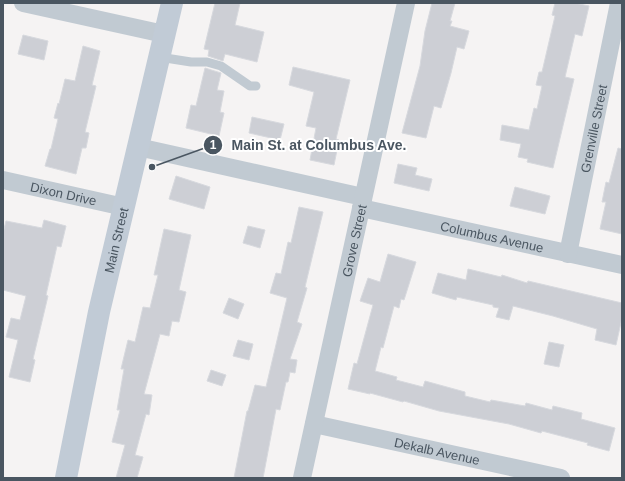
<svg xmlns="http://www.w3.org/2000/svg" width="625" height="481" font-family="Arial,sans-serif">
	<style>
		.building { fill: #cdcfd5; stroke: #d7d9de }
		.lines { fill: none; stroke-linecap: round; stroke-linejoin: round }
		.lane { stroke: #c1cad2; stroke-width: 9 }
		.street { stroke: #c1cad2; stroke-width: 18 }
		.secondary { stroke: #c1cbd6; stroke-width: 22 }
		.labels { text-anchor: middle; stroke-width: 4; stroke-linejoin: round; paint-order: stroke }
		.street-label { font-size: 13px; fill: #4a5661; stroke: #fff }
		.leader { fill: none; stroke: #4a5661; stroke-width: 1.5 }
		.callout-dot { fill: #4a5661; stroke: #fff; stroke-width: 1.5 }
		.mark-label { font-size: 12px; text-anchor: middle; font-weight: bold; fill: #fff }
		.callout-label { font-size: 14px; text-anchor: middle; font-weight: bold; fill: #4a5661; stroke: #fff; stroke-width: 4; stroke-linejoin: round; paint-order: stroke }
	</style>
	<rect width="100%" height="100%" fill="#f5f3f3"/>
	<!-- building -->
	<g class="building">
		<polygon points="215,3 240,3 235,25 264,32 257,62 225,54 223,61 208,56 209,50 204,49"/>
		<polygon points="432,3 455,3 450,21 452,21 450,26 469,31 464,49 457,47 451,73 441,108 434,106 426,138 402,133 420,66 425,31"/>
		<polygon points="555,3 575,3 589,6 582,36 575,34 565,77 574,79 553,168 527,162 528,159 518,157 521,144 500,140 502,125 529,130 534,108 537,109 542,86 536,85 539,72 542,72 555,16 552,15"/>
		<polygon points="23,35 48,41 44,60 18,54"/>
		<polygon points="83,46 100,51 92,85 96,86 85,132 89,133 86,148 82,148 76,174 45,166 50,149 51,149 58,119 54,118 58,103 59,104 65,79 75,81"/>
		<polygon points="293,67 350,80 336,139 339,140 334,165 310,160 316,128 306,126 314,92 289,85"/>
		<polygon points="205,68 221,73 217,90 224,91 220,112 224,113 219,136 186,128 191,105 196,106"/>
		<polygon points="252,117 284,124 280,140 249,133"/>
		<polygon points="618,148 622,149 622,234 600,229 606,202 602,202 606,182 609,183"/>
		<polygon points="398,164 417,168 415,175 432,179 429,191 394,183"/>
		<polygon points="176,176 210,187 204,209 169,199"/>
		<polygon points="515,187 550,196 545,214 510,206"/>
		<polygon points="299,207 323,212 305,287 307,288 297,322 302,324 290,359 297,360 295,373 290,372 288,382 286,382 280,410 276,409 263,478 234,478 247,411 248,411 255,385 266,387 287,298 270,293 276,273 281,274 288,242 291,243"/>
		<polygon points="44,220 66,226 61,247 57,246 46,295 48,296 33,359 35,360 30,382 9,377 18,340 6,337 11,318 20,320 26,296 3,290 3,233 6,221 42,228"/>
		<polygon points="248,226 265,230 260,248 243,243"/>
		<polygon points="164,229 191,235 179,290 186,292 179,322 172,321 169,336 160,334 144,394 152,395 149,415 146,414 135,455 143,457 137,478 116,478 125,445 112,442 120,410 117,410 124,369 121,369 128,340 135,342 143,307 150,308 158,275 154,275"/>
		<polygon points="388,254 416,262 404,300 401,299 399,308 394,306 383,348 381,347 375,371 397,377 396,380 423,387 425,381 465,392 465,396 490,402 491,400 525,406 526,403 552,410 553,406 582,413 581,419 615,428 609,451 587,445 588,443 542,431 541,433 509,424 439,411 404,401 403,402 370,393 370,394 348,389 354,363 357,364 373,305 360,301 368,278 380,282"/>
		<polygon points="468,269 501,277 502,275 527,283 528,281 622,303 622,318 616,345 595,340 597,329 553,316 513,306 509,320 496,317 499,308 493,307 493,305 457,297 456,300 432,293 438,273 466,280"/>
		<polygon points="229,298 244,304 238,319 223,313"/>
		<polygon points="238,340 253,344 249,360 233,356"/>
		<polygon points="549,342 564,345 559,367 544,364"/>
		<polygon points="211,370 226,375 222,386 207,381"/>
	</g>
	<g class="lines">
		<!-- lane -->
		<polyline class="lane" points="159,57 191,62 207,62 221,66 250,86 256,86"/>
		<!-- street -->
		<g class="street">
			<polyline points="23,3 164,34"/>
			<polyline points="138,147 363,197"/>
			<path id="s1" d="M 3,180 L 124,207"/>
			<path id="s2" d="M 361,208 L 622,265"/>
			<path id="s3" d="M 568,254 L 619,3"/>
			<path id="s4" d="M 314,424 L 561,478"/>
			<path id="s5" d="M 302,478 L 406,3"/>
		</g>
		<!-- secondary -->
		<path class="secondary" id="s6" d="M 66,478 L 99,312 L 172,3"/>
	</g>
	<g class="labels">
		<!-- street labels -->
		<g class="street-label">
			<text dy="5" stroke="none"><textPath href="#s3" startOffset="128">Grenville Street</textPath></text>
			<text dy="5" stroke="none"><textPath href="#s1" startOffset="62">Dixon Drive</textPath></text>
			<text dy="5" stroke="none"><textPath href="#s2" startOffset="134">Columbus Avenue</textPath></text>
			<text dy="5" stroke="none"><textPath href="#s6" startOffset="243">Main Street</textPath></text>
			<text dy="5" stroke="none"><textPath href="#s5" startOffset="243">Grove Street</textPath></text>
			<text dy="5" stroke="none"><textPath href="#s4" startOffset="126">Dekalb Avenue</textPath></text>
		</g>
	</g>
	<!-- callouts -->
	<path class="leader" d="M152 167L213 145"/>
	<g class="callout-dot">
		<circle cx="152" cy="167" r="4"/>
		<circle cx="213" cy="145" r="10"/>
	</g>
	<g class="mark-label">
		<text x="213" y="149">1</text>
	</g>
	<g class="callout-label">
		<text x="319" y="150">Main St. at Columbus Ave.</text>
	</g>
	<!-- border -->
	<rect width="625" height="481" fill="none" stroke="#4a5661" stroke-width="8"/>
</svg>
